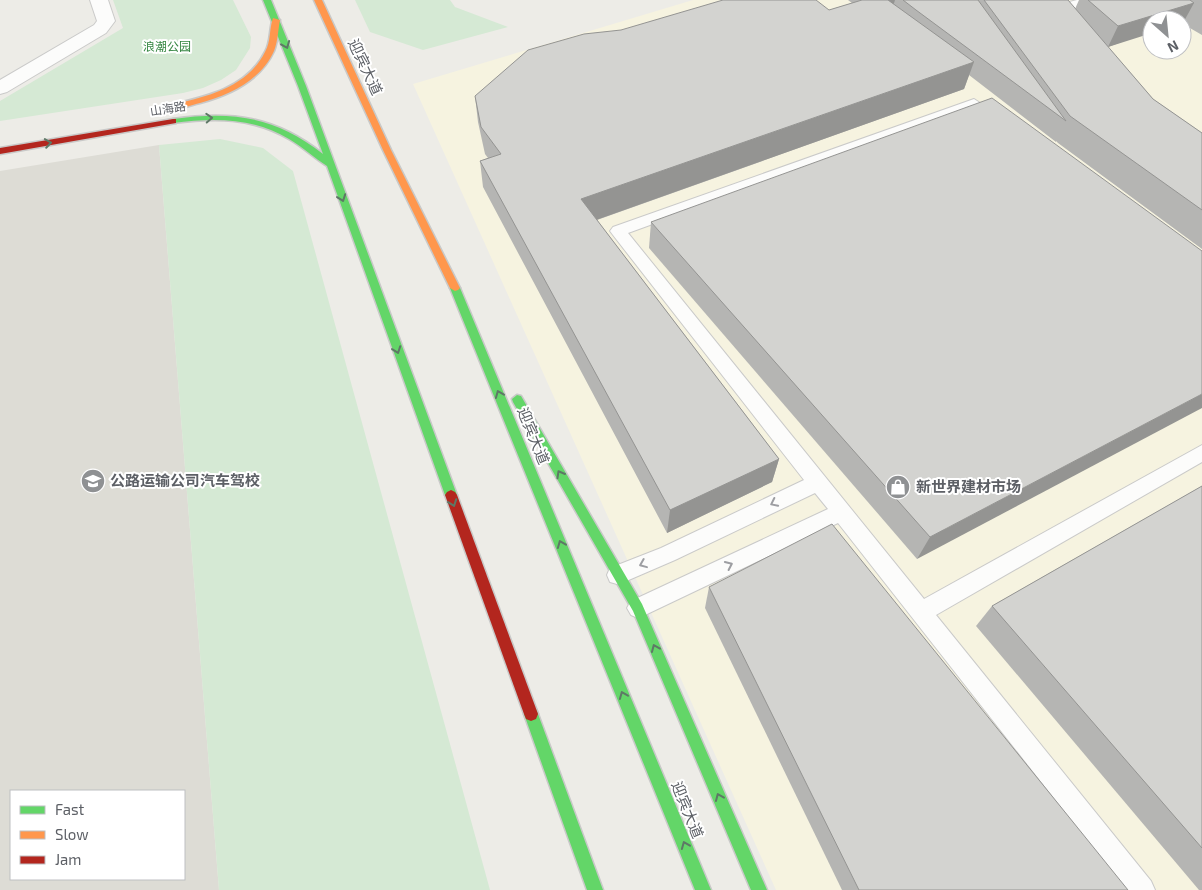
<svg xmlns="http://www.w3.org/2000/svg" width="1202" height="890" font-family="'Exo 2','Noto Sans SC',sans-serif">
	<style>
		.commercial { fill: #f6f3e0; fill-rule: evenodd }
		.education { fill: #dddcd5; fill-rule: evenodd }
		.green { fill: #d5e9d4 }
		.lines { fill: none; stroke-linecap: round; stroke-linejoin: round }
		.lane-casing { stroke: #cacac9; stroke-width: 2 }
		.street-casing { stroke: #cacac9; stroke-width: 2 }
		.fast-casing { stroke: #c9c9c8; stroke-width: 3 }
		.slow-casing { stroke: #c9c9c8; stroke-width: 3 }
		.jam-casing { stroke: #c9c9c8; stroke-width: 3 }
		.lane { fill: #fcfcfb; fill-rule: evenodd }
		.street { fill: #fcfcfb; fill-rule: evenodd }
		.fast { fill: #63d668; fill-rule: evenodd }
		.slow { fill: #ff974d; fill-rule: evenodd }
		.jam { fill: #b3261e; fill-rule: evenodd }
		.wall { fill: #b5b5b3 }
		.shaded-wall { fill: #949492 }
		.building { fill: #d3d3d0; stroke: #949492 }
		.oneway { stroke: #5e7866 }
		.oneway2 { stroke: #9d9ea2 }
		.labels { text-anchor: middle; stroke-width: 4; stroke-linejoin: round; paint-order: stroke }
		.far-park-label { font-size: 12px; fill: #348540; stroke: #fff }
		.far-street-label { font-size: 12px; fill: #5d6066; stroke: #fff }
		.street-label { font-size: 15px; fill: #5d6066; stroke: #fff }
		.poi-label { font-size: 15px; font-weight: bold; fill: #5d6066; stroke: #fff; text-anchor: start }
	</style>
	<rect width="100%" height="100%" fill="#edece7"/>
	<!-- commercial -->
	<path class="commercial" d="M 693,0 L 1202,0 L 1202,890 L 776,890 L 413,84 ZM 1152,20 L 1182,20 L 1182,50 L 1152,50 Z"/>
	<!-- education -->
	<path class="education" d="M 159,145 L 219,890 L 0,890 L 0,171 ZM 11,791 L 184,791 L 184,879 L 11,879 Z"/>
	<!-- green -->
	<g class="green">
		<polygon points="113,0 233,0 251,37 250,48 236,70 221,80 203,88 183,93 0,121 0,101 123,28"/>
		<polygon points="355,0 450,0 455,7 508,27 423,50 370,32"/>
		<polygon points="220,139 263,148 293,171 490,890 219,890 159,145"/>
	</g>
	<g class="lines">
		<!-- lane casing -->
		<g class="lane-casing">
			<g id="lane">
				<polygon points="1077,0 1097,0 1095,3 1062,12 1064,15 1058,19 1054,18 1048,10 1050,7"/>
				<polygon points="974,99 1000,116 1002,119 1000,122 990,122 972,108 628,233 924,599 1202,445 1202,462 936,615 1151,881 1155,890 1126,890 838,523 645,615 638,618 631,615 627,608 631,601 828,509 815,493 675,560 624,582 617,584 610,582 607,575 610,568 661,548 804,480 613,235 610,231 613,227"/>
			</g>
		</g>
		<!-- street casing -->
		<g class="street-casing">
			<polygon id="street" points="90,0 108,0 115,21 106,33 7,92 0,94 0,80 94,25 97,21"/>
		</g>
		<!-- fast casing -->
		<g class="fast-casing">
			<g id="fast">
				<path d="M 263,0 L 271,0 L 306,86 L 457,495 L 455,498 L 451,500 L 447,498 L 445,495 L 327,166 C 314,158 303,147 289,139 C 252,117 214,118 173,123 L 169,121 L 173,119 C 232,111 275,116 323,154 L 298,86 Z"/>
				<polygon points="455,285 460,288 711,890 695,890 450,288"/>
				<polygon points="517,395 521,396 642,604 767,890 751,890 633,611 513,402 512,399"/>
				<polygon points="531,707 536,709 538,714 603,890 587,890 524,714 526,709"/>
			</g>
		</g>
		<!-- slow casing -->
		<g class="slow-casing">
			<g id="slow">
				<polygon points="314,0 322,0 391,150 460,288 458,290 455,291 450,288 383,150"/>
				<path d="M 273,18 L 280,20 C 278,30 278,41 274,51 C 261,80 230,95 200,103 C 191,105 180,110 170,109 L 170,105 C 206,97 247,88 265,52 C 271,42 269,29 273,18 Z"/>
			</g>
		</g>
		<!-- jam casing -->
		<g class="jam-casing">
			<g id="jam">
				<polygon points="173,119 176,119 176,123 0,154 0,148"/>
				<polygon points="451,490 455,492 457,495 538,714 536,719 531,721 526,719 524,714 445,495 447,492"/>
			</g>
		</g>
		<!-- lane -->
		<use href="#lane" class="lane"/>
		<!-- street -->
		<use href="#street" class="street"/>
		<!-- fast -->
		<use href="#fast" class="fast"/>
		<!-- slow -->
		<use href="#slow" class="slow"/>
		<!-- jam -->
		<use href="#jam" class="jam"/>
	</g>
	<!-- wall -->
	<g class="wall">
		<polygon points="848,0 1068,0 1075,9 1079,0 1202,0 1202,35 1183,24 1182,24 1182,20 1108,47 1153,99 1202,133 1202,249 1058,143 1056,141 1056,142 969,75 964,89 597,220 779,459 772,482 667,533 483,187 480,161 488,158 485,154 478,122 475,96 829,10 852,3"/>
		<polygon points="651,222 1202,251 917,559 649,248"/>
		<polygon points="1202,486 1202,890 1199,890 976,626 992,606"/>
		<polygon points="709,587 1128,890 842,890 705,608"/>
	</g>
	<!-- shaded-wall -->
	<g class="shaded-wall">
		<polygon points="879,0 895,0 890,16"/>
		<polygon points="1194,3 1183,23 1182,24 1182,20 1152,20 1152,33 1108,47 1118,26"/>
		<polygon points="974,62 964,89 582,225 581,199"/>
		<polygon points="1202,394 1202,408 917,559 930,537"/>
		<polygon points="779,459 772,482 667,533 670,510"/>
	</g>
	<!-- building -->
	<g class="building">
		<polygon points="723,0 816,0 829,10 862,0 888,0 974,62 581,199 779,459 670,510 480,161 501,154 481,127 475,96 528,50 584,34 621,30"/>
		<polygon points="903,0 978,0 1066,121 916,10"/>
		<polygon points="984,0 1068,0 1153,99 1202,133 1202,210 1070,116"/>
		<polygon points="1088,0 1190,0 1194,3 1118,26"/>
		<polygon points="992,98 1202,251 1202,394 930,537 651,222"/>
		<polygon points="1202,486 1202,848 992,606"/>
		<polygon points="832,524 1128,890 859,890 709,587"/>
	</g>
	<!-- one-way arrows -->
	<defs><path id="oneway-chevron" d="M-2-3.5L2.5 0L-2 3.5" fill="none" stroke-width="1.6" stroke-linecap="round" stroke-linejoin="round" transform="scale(1.25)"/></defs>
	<g class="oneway">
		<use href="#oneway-chevron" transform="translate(286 45) rotate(68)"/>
		<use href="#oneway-chevron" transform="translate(209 118) rotate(-3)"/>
		<use href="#oneway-chevron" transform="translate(48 143) rotate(-9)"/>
		<use href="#oneway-chevron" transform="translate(342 198) rotate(70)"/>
		<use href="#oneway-chevron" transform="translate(397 350) rotate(70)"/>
		<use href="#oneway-chevron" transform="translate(499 394) rotate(-112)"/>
		<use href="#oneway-chevron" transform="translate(560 474) rotate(-120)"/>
		<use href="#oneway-chevron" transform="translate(453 503) rotate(70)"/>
		<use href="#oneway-chevron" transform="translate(561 544) rotate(-112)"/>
		<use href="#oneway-chevron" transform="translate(655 648) rotate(-113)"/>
		<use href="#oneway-chevron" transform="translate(623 695) rotate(-112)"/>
		<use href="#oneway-chevron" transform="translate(719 797) rotate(-113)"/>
		<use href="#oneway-chevron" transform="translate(685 845) rotate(-112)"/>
	</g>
	<g class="oneway2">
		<use href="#oneway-chevron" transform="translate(774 503) rotate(154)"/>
		<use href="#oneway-chevron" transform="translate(643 564) rotate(158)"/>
		<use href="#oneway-chevron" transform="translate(729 565) rotate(-25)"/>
	</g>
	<!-- icons -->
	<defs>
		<g id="school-disc" transform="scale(1.25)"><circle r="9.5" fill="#8f9193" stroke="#fff"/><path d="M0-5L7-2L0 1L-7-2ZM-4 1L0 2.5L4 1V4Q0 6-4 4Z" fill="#fff"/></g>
		<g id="shop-disc" transform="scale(1.25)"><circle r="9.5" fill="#8f9193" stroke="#fff"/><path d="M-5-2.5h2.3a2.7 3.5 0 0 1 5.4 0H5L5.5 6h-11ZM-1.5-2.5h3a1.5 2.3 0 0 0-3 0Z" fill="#fff"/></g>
	</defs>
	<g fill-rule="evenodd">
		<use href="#school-disc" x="93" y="481"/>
		<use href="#shop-disc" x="898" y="487"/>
	</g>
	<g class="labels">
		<!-- far-park labels -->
		<g class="far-park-label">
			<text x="167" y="51">浪潮公园</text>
		</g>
		<!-- far-street labels -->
		<g class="far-street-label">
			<text transform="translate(168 109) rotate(-9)" y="4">山海路</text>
		</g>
		<!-- street labels -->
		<g class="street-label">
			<text transform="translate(365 67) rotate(65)" y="5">迎宾大道</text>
			<text transform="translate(533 436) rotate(68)" y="5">迎宾大道</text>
			<text transform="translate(687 810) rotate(68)" y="5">迎宾大道</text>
		</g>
		<!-- poi labels -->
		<g class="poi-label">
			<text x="110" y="486">公路运输公司汽车驾校</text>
			<text x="916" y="492">新世界建材市场</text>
		</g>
	</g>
	<!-- legend -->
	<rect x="10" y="790" width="175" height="90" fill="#ffffff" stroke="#bebfc2"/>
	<rect x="20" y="806" width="25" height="8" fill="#63d668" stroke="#bebfc2"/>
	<text x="55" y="815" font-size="15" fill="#5d6066">Fast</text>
	<rect x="20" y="831" width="25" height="8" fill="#ff974d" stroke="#bebfc2"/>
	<text x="55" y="840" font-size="15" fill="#5d6066">Slow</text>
	<rect x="20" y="856" width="25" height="8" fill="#b3261e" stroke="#bebfc2"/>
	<text x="55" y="865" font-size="15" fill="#5d6066">Jam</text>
	<!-- north arrow -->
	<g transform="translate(1167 35) rotate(153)"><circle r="24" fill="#ffffff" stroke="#bebfc2"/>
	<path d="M0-4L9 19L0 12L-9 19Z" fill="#8f9193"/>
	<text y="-8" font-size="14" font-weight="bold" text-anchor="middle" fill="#5d6066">N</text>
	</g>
</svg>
